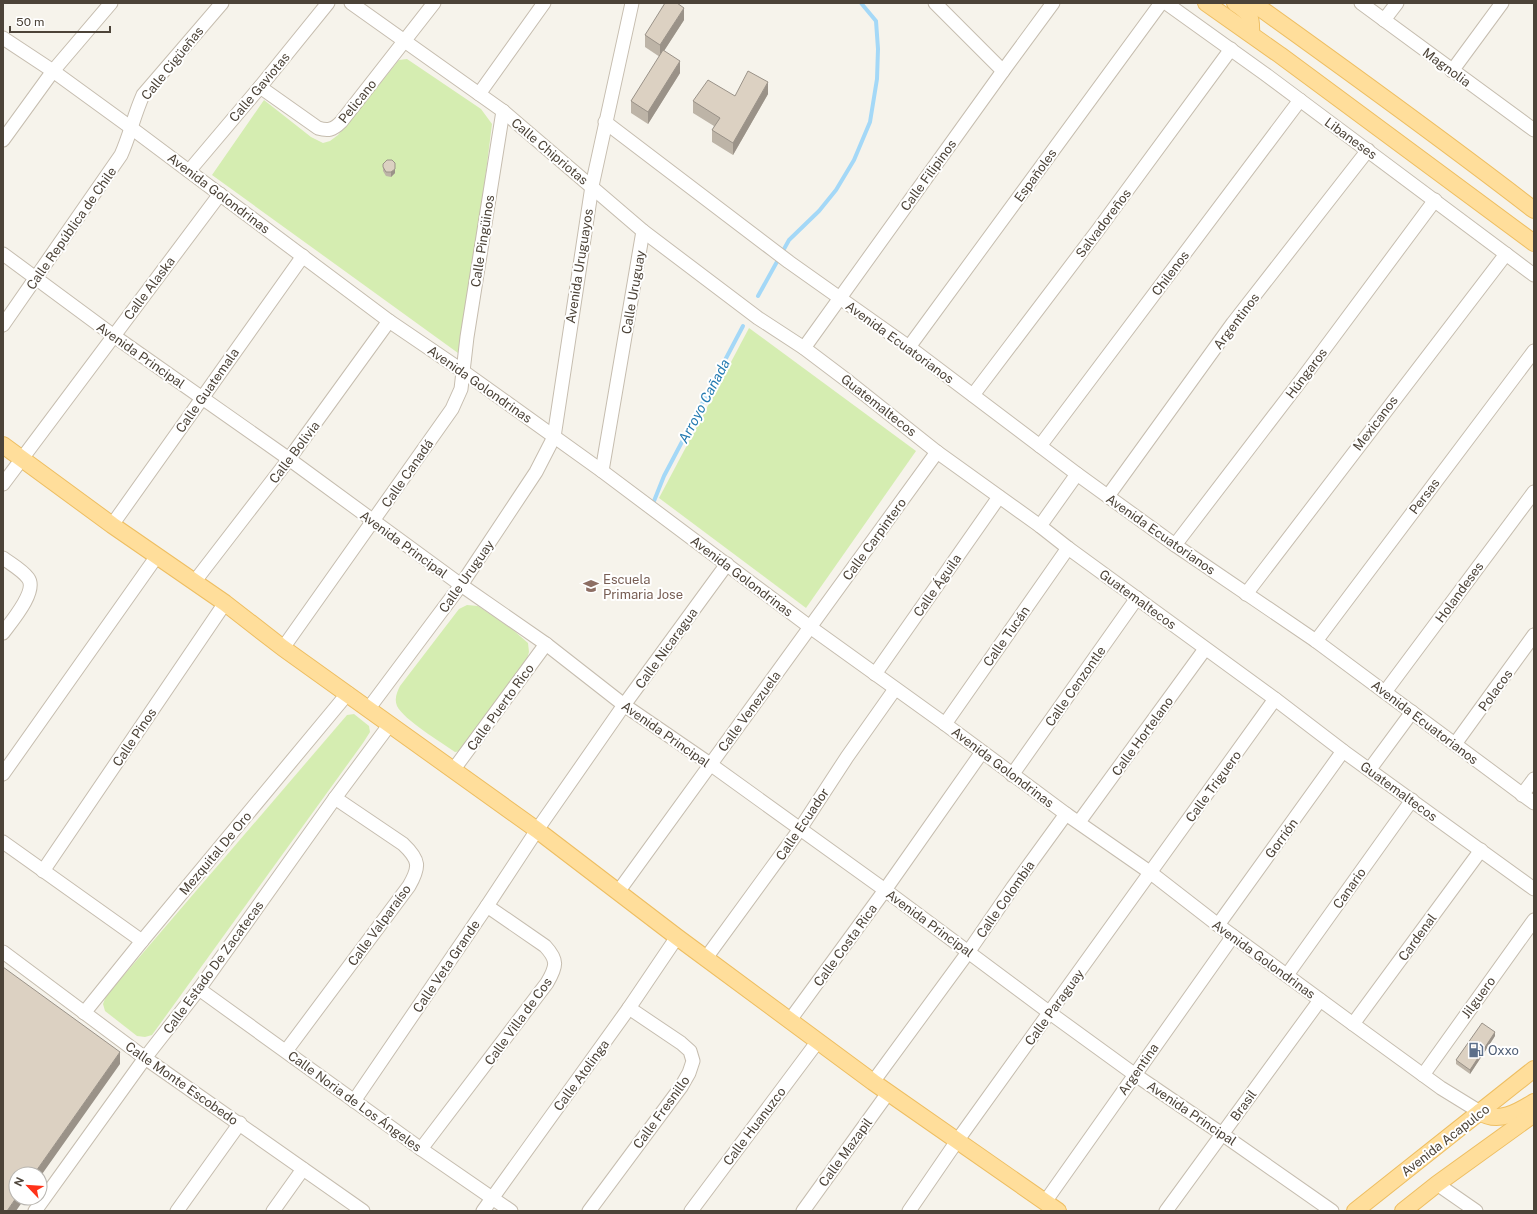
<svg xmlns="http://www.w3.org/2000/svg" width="1537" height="1214" font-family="'Public Sans',sans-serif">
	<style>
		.green { fill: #d5edb1 }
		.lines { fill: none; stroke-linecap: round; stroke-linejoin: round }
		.stream { stroke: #a4d8f7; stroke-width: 4 }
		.minor-casing { stroke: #c6bdaf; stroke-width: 15 }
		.major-casing { stroke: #eebe61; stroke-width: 18 }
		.minor { stroke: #fff; stroke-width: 13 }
		.major { stroke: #ffde9b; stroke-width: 16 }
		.wall { fill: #bdb4a7 }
		.shaded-wall { fill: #9a9288 }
		.building { fill: #dcd1c2; stroke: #9a9288 }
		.labels { text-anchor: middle; stroke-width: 4; stroke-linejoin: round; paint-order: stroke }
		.street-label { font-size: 13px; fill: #4c4338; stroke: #fff }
		.education-label { font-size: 13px; fill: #785e54; stroke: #fff; text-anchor: start }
		.service-label { font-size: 13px; fill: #4e5e75; stroke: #fff; text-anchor: start }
		.water-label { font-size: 14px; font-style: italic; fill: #247bb1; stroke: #fff }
	</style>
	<rect width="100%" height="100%" fill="#f6f3eb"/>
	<!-- green -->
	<g class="green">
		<polygon points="407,59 481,109 492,124 479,228 469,329 458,353 212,175 264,100 311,137 323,143 330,141 338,135 399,60"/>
		<polygon points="749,328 916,451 806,608 659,498"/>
		<path d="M 467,605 L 478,606 L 512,629 L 528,643 L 529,652 L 526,662 L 461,751 L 455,752 C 441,742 404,720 397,706 C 394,699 397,692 400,686 L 459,609 Z"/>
		<polygon points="354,714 369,726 370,732 363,743 152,1035 145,1037 137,1036 105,1011 103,1004 106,996 347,715"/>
	</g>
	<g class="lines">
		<!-- stream -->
		<g class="stream">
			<polyline points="758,296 789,240 819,211 836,190 854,160 870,122 877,79 878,49 876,21 861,3"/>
			<polyline points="654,501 664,476 743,326"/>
		</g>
		<!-- minor casing -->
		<g class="minor-casing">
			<g id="minor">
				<polyline points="351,3 503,111 643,231 758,318 804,348 849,382 937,452 1040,526 1068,548 1275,699 1343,751 1534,889"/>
				<polyline points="935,3 1003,71"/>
				<polyline points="1166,3 1265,74 1534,275"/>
				<polyline points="1361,3 1534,130"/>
				<polyline points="1384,20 1397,3"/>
				<polyline points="3,38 53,71 130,127 389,321 464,372 602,471 810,627 945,724 1066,814 1151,873 1218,925 1353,1024 1441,1088 1480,1112"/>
				<polyline points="1452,71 1502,3"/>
				<path d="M 260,87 L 318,128 C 328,131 333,130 341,122 L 434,3"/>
				<polyline points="479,94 544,3"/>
				<polyline points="605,122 789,262 909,347 1077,474 1175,545 1316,641 1534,803"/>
				<polyline points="3,140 53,71 111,3"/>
				<polyline points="189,171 260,87 328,3"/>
				<polyline points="3,254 114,336 289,459 461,585 546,644 624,705 710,764 885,890 1050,1013 1134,1074 1222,1134 1332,1211"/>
				<path d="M 3,325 L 121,155 C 130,135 134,115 143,95 L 222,3"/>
				<polyline points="909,347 1161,3"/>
				<polyline points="804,348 1003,71 1053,3"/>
				<polyline points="973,395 1098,230 1231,49"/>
				<polyline points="1040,446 1300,100"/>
				<polyline points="602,471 643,231"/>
				<polyline points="3,484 220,194"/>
				<polyline points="1108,496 1233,323 1368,150"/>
				<polyline points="112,525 303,256"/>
				<polyline points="1040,526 1077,474"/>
				<polyline points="1175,545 1302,379 1435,200"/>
				<path d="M 3,558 C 11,564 22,570 28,578 C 38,591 11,622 3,633"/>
				<polyline points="195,581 289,459 389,321"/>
				<polyline points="1246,594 1506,254"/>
				<polyline points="1316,641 1534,351"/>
				<polyline points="283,648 452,409 461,389 467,337 503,111"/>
				<polyline points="875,674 999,497"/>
				<polyline points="1385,692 1534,492"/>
				<polyline points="369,708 461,585 536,472 554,437 592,186 632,3"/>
				<polyline points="945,724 1068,548"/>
				<polyline points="1455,744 1534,635"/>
				<polyline points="454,769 546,644"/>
				<polyline points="1370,769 1412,712"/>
				<polyline points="3,774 157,556"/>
				<polyline points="1012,775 1137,598"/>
				<polyline points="1522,795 1534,779"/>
				<polyline points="1079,822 1205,649"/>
				<polyline points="3,842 142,941"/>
				<polyline points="43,871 225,603"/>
				<polyline points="618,892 937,452"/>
				<polyline points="1218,925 1343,751"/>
				<polyline points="3,952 145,1058 363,1211"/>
				<polyline points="706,958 800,829 847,757 895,689"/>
				<polyline points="1287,975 1412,800"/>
				<polyline points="199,989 421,1149 511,1211"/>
				<polyline points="84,1013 142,941 348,693"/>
				<polyline points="790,1020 885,890 982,752"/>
				<polyline points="1353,1024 1481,850"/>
				<path d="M 286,1051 L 409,886 C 420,867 420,860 403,844 L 335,798"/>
				<polyline points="1423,1075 1534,920"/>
				<polyline points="873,1082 969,951 1013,887 1066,814"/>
				<polyline points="354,1101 487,906 537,830 624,705 727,564"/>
				<path d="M 421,1149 L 547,983 C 557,966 558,960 545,946 L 487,906"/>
				<polyline points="1437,1184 1476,1211"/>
				<polyline points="1045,1202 1233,936"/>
				<polyline points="35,1211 145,1058 199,989 335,798 390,724"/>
				<polyline points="177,1211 240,1123"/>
				<polyline points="273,1211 303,1169"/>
				<polyline points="483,1211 629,1008 677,937"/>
				<polyline points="589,1211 681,1087 689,1073 693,1061 690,1051 681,1043 629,1008"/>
				<polyline points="691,1211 818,1041"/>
				<polyline points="803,1211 888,1093"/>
				<polyline points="909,1211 957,1141 1275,699"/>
				<polyline points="1166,1211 1320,1000"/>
			</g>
		</g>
		<!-- major casing -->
		<g class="major-casing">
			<g id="major">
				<polyline points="1206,3 1280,55 1534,243"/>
				<path d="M 1235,3 C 1250,13 1252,16 1251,34"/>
				<path d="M 1253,3 C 1348,71 1442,139 1534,210"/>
				<polyline points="3,445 112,525 225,603 283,648 537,830 677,937 873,1082 1058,1211"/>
				<path d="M 1480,1112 C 1498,1124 1518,1112 1534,1102"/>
				<polyline points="1355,1211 1534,1069"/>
				<polyline points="1403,1211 1437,1184 1534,1114"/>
			</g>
		</g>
		<!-- minor -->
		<use href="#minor" class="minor"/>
		<!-- major -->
		<use href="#major" class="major"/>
	</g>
	<!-- wall -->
	<g class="wall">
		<polygon points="684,20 664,51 680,73 648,124 631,113 631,101 660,57 645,47 645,35"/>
		<polygon points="768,94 733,155 712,142 712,130 714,126 693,113 693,101 735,96"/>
		<polygon points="383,164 395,173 391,177 386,176 383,171"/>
		<polygon points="1495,1036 1470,1074 1456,1064 1456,1060"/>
	</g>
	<!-- shaded-wall -->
	<g class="shaded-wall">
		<polygon points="684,8 684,20 660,57 660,45"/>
		<polygon points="680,61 680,73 648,124 648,112"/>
		<polygon points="768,82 768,94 733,155 733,143"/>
		<polygon points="395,169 395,173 391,177 391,172"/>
		<polygon points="1495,1032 1495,1036 1470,1074 1470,1070"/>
		<polygon points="120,1052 120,1064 40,1177 40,1174 34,1174"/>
		<polygon points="16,1198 25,1198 16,1211 7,1211"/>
	</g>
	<!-- building -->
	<g class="building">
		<polygon points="665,3 677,3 684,8 660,45 645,35"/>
		<polygon points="663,50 680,61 648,112 631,101"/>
		<polygon points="748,71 768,82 733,143 712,130 720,118 693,101 708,80 735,96"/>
		<polygon points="387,160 392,160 395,163 395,169 391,172 386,172 383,167 383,164"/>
		<polygon points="3,967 120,1052 34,1174 16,1174 16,1198 7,1211 3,1211"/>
		<polygon points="1482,1023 1495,1032 1470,1070 1456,1060"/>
	</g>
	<!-- icons -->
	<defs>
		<g id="school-bare" transform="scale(1.2)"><path d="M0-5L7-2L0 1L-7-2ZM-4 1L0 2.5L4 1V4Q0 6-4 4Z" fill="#8d6e63" stroke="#fff" stroke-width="2.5" paint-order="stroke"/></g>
		<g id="fuel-bare" transform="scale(1.2)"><path d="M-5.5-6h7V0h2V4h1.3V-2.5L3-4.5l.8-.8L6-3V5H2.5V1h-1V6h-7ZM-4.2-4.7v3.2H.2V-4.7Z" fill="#5c6f8a" stroke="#fff" stroke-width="2.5" paint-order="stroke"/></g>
	</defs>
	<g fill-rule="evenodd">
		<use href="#school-bare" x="591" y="586"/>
		<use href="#fuel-bare" x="1476" y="1050"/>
	</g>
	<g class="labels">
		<!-- street labels -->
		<g class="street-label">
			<text transform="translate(172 63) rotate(-51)" y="5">Calle Cigüeñas</text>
			<text transform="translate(1447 67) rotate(36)" y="5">Magnolia</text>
			<text transform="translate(259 87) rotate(-50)" y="5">Calle Gaviotas</text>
			<text transform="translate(357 101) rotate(-51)" y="5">Pelicano</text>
			<text transform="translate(1351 138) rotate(36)" y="5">Libaneses</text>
			<text transform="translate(550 151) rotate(40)" y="5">Calle Chipriotas</text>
			<text transform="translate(928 175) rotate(-54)" y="5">Calle Filipinos</text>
			<text transform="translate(1035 175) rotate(-54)" y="5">Españoles</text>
			<text transform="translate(219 193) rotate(37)" y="5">Avenida Golondrinas</text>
			<text transform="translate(1103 223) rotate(-53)" y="5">Salvadoreños</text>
			<text transform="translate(71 228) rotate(-55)" y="5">Calle República de Chile</text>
			<text transform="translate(482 241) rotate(-81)" y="5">Calle Pingüinos</text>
			<text transform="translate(579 266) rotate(-81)" y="5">Avenida Uruguayos</text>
			<text transform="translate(1170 273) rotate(-53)" y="5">Chilenos</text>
			<text transform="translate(149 288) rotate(-53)" y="5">Calle Alaska</text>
			<text transform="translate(633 292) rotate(-80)" y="5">Calle Uruguay</text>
			<text transform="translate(1236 321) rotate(-53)" y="5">Argentinos</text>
			<text transform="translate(900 342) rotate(36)" y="5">Avenida Ecuatorianos</text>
			<text transform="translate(141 355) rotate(35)" y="5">Avenida Principal</text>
			<text transform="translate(1306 373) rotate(-53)" y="5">Húngaros</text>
			<text transform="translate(480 384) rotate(35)" y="5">Avenida Golondrinas</text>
			<text transform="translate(207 390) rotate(-55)" y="5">Calle Guatemala</text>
			<text transform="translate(879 405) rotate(38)" y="5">Guatemaltecos</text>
			<text transform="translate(1375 423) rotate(-53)" y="5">Mexicanos</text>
			<text transform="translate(294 452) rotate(-53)" y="5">Calle Bolivia</text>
			<text transform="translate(407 473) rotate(-55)" y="5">Calle Canadá</text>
			<text transform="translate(1424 496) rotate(-53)" y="5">Persas</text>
			<text transform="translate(1161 534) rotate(35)" y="5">Avenida Ecuatorianos</text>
			<text transform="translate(874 539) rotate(-54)" y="5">Calle Carpintero</text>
			<text transform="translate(404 544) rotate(36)" y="5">Avenida Principal</text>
			<text transform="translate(466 576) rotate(-55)" y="5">Calle Uruguay</text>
			<text transform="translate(742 576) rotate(37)" y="5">Avenida Golondrinas</text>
			<text transform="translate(937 585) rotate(-55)" y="5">Calle Águila</text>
			<text transform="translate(1459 592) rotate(-54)" y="5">Holandeses</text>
			<text transform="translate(1138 599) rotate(36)" y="5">Guatemaltecos</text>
			<text transform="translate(1006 636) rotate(-55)" y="5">Calle Tucán</text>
			<text transform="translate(666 648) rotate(-54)" y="5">Calle Nicaragua</text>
			<text transform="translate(1075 686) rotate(-55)" y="5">Calle Cenzontle</text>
			<text transform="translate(1495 690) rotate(-54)" y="5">Polacos</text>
			<text transform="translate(500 707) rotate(-54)" y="5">Calle Puerto Rico</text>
			<text transform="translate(749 711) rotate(-54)" y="5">Calle Venezuela</text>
			<text transform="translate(1425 722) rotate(37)" y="5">Avenida Ecuatorianos</text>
			<text transform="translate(666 734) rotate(35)" y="5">Avenida Principal</text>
			<text transform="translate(1142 736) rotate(-54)" y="5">Calle Hortelano</text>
			<text transform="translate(134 737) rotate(-56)" y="5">Calle Pinos</text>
			<text transform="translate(1003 767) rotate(37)" y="5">Avenida Golondrinas</text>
			<text transform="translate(1213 786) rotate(-54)" y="5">Calle Triguero</text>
			<text transform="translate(1399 791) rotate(36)" y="5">Guatemaltecos</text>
			<text transform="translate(802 824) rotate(-56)" y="5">Calle Ecuador</text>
			<text transform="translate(1281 838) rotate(-54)" y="5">Gorrión</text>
			<text transform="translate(215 853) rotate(-50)" y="5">Mezquital De Oro</text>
			<text transform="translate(1349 888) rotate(-55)" y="5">Canario</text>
			<text transform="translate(1005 899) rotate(-55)" y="5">Calle Colombia</text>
			<text transform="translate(930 923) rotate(36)" y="5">Avenida Principal</text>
			<text transform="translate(379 925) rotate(-54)" y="5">Calle Valparaíso</text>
			<text transform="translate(1417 937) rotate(-54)" y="5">Cardenal</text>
			<text transform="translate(845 945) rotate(-54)" y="5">Calle Costa Rica</text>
			<text transform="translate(1264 959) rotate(36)" y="5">Avenida Golondrinas</text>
			<text transform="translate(446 966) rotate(-56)" y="5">Calle Veta Grande</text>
			<text transform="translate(213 967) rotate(-54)" y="5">Calle Estado De Zacatecas</text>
			<text transform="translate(1478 997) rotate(-54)" y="5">Jilguero</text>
			<text transform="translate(1054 1007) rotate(-54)" y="5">Calle Paraguay</text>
			<text transform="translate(518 1021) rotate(-54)" y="5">Calle Villa de Cos</text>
			<text transform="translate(1138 1069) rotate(-55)" y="5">Argentina</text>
			<text transform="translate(581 1075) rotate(-54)" y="5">Calle Atolinga</text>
			<text transform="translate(182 1083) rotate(35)" y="5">Calle Monte Escobedo</text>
			<text transform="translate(355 1101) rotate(36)" y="5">Calle Noria de Los Ángeles</text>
			<text transform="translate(1243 1105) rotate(-54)" y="5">Brasil</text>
			<text transform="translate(661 1112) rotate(-54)" y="5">Calle Fresnillo</text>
			<text transform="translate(1192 1113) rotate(34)" y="5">Avenida Principal</text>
			<text transform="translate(754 1126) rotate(-53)" y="5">Calle Huanuzco</text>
			<text transform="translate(1445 1140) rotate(-38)" y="5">Avenida Acapulco</text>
			<text transform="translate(845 1152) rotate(-54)" y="5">Calle Mazapil</text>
		</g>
		<!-- education labels -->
		<g class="education-label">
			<text x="603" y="584">Escuela<tspan x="603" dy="15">Primaria Jose</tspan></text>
		</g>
		<!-- service labels -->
		<g class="service-label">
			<text x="1488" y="1055">Oxxo</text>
		</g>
		<!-- water labels -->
		<g class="water-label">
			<text transform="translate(704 401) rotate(-62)" y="5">Arroyo Cañada</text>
		</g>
	</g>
	<!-- border -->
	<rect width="1537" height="1214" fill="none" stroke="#4c4338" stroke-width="8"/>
	<!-- north arrow -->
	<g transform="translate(28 1186) rotate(295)"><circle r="19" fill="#ffffff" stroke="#b7b4af"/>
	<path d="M0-3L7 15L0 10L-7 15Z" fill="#ff3219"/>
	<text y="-6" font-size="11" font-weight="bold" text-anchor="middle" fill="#4c4338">N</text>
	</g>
	<!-- scale -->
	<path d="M10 26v6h100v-6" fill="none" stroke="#4c4338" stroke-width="2"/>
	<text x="16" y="26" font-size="12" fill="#4c4338" stroke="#ffffff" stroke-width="3" paint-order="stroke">50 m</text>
</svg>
